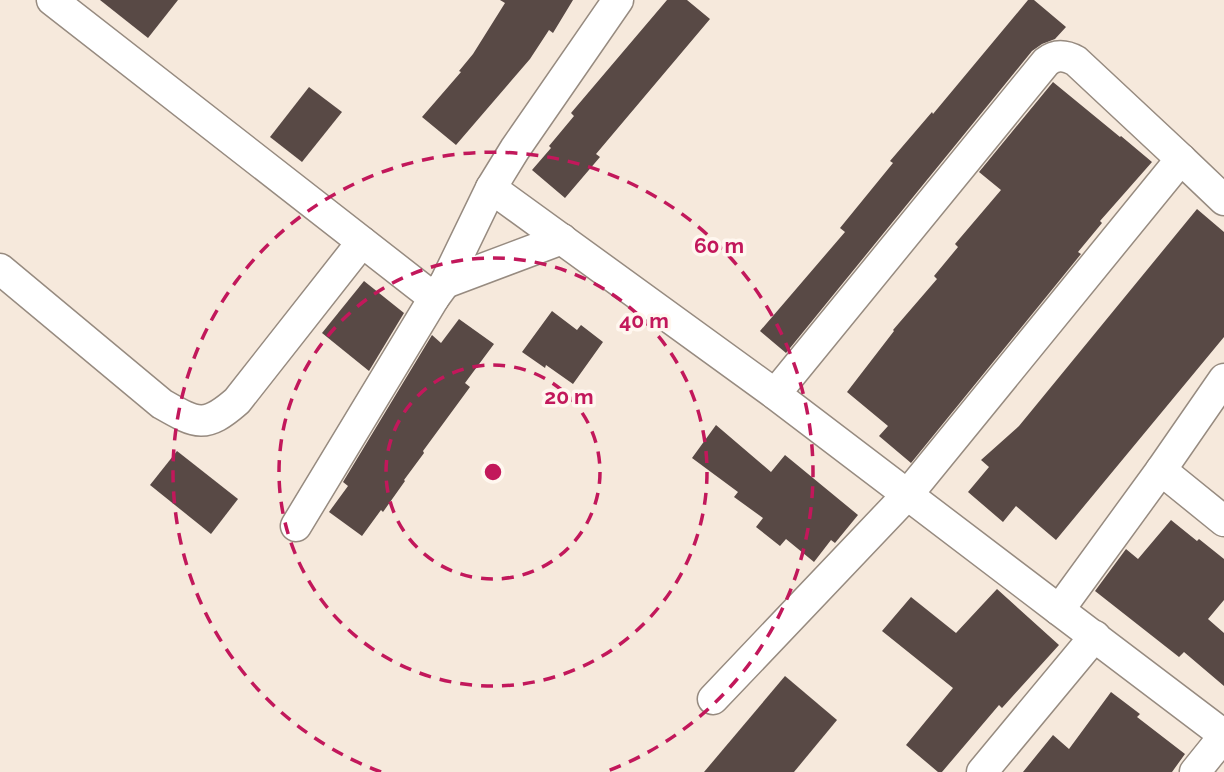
<svg xmlns="http://www.w3.org/2000/svg" width="1224" height="772" font-family="Raleway,sans-serif">
	<style>
		.building { fill: #584945 }
		.lines { fill: none; stroke-linecap: round; stroke-linejoin: round }
		.minor-casing { stroke: #978b80; stroke-width: 33 }
		.minor { stroke: #fff; stroke-width: 30 }
		.ring { fill: none; stroke: #c2185b; stroke-width: 3.5; stroke-dasharray: 12 9 }
		.centre { fill: #c2185b; stroke: #fff7ef; stroke-width: 3.5 }
		.ring-label { font-size: 21px; text-anchor: middle; font-weight: bold; fill: #c2185b; stroke: #fff7ef; stroke-width: 7; stroke-linejoin: round; paint-order: stroke }
	</style>
	<rect width="100%" height="100%" fill="#f6e9dc"/>
	<!-- building -->
	<g class="building">
		<polygon points="100,0 178,0 148,38"/>
		<polygon points="500,0 573,0 553,33 549,30 530,59 456,145 422,117 461,72 459,71 473,54 505,3"/>
		<polygon points="667,0 687,0 710,19 596,154 600,157 565,198 532,170 551,148 549,146 574,116 571,113"/>
		<polygon points="1028,0 1034,0 1066,27 1055,39 1042,44 1032,51 786,353 760,331 845,232 840,228 893,163 890,161 932,112 933,114"/>
		<polygon points="1053,82 1120,137 1121,136 1152,162 1100,221 1102,223 1078,252 1081,254 911,463 879,436 888,426 847,392 894,331 893,330 937,279 934,276 958,247 955,244 1001,190 979,172"/>
		<polygon points="309,87 342,112 302,162 270,137"/>
		<polygon points="1197,209 1224,232 1224,337 1056,540 1016,506 1003,522 968,492 989,467 981,460 1019,426"/>
		<polygon points="364,281 404,313 369,371 322,333"/>
		<polygon points="552,311 577,330 581,325 603,342 573,384 546,365 545,368 522,352"/>
		<polygon points="459,319 494,344 465,383 470,387 423,451 424,453 404,480 405,481 383,512 381,510 362,536 329,512 348,486 343,482 432,335 441,343"/>
		<polygon points="716,425 771,472 785,455 858,515 835,543 831,540 814,562 786,539 780,546 756,527 763,518 734,497 738,492 692,458"/>
		<polygon points="177,451 238,499 211,534 150,485"/>
		<polygon points="1171,520 1197,541 1199,539 1224,559 1224,600 1208,619 1224,633 1224,686 1184,652 1179,657 1095,591 1126,549 1138,559"/>
		<polygon points="997,589 1059,645 1002,708 999,705 942,772 938,772 906,745 953,688 882,631 911,597 956,633"/>
		<polygon points="785,676 837,720 794,772 704,772"/>
		<polygon points="1111,692 1140,714 1137,717 1185,754 1172,772 1023,772 1053,735 1069,749"/>
	</g>
	<g class="lines">
		<!-- minor casing -->
		<g class="minor-casing">
			<g id="minor">
				<polyline points="52,0 434,298 445,283 491,188 775,394 1059,610"/>
				<polyline points="491,188 515,149 618,0"/>
				<path d="M 0,269 L 162,404 C 197,424 205,429 237,401 L 362,242"/>
				<polyline points="445,283 562,239"/>
				<polyline points="1224,379 1161,470 1059,610 1224,735"/>
				<path d="M 775,394 L 1046,62 C 1056,54 1065,55 1076,61 L 1181,159"/>
				<polyline points="1161,470 1224,521"/>
				<polyline points="296,526 434,298"/>
				<polyline points="713,699 908,494 1181,159 1224,200"/>
				<polyline points="982,772 1095,636"/>
				<polyline points="1195,772 1224,736"/>
			</g>
		</g>
		<!-- minor -->
		<use href="#minor" class="minor"/>
	</g>
	<!-- distance rings -->
	<g class="ring">
		<circle cx="493" cy="472" r="107"/>
		<circle cx="493" cy="472" r="214"/>
		<path d="M381 772A320 320 0 1 1 605 772"/>
	</g>
	<circle cx="493" cy="472" r="10" class="centre"/>
	<g class="ring-label">
		<text x="719" y="253">60 m</text>
		<text x="644" y="328">40 m</text>
		<text x="569" y="404">20 m</text>
	</g>
</svg>
